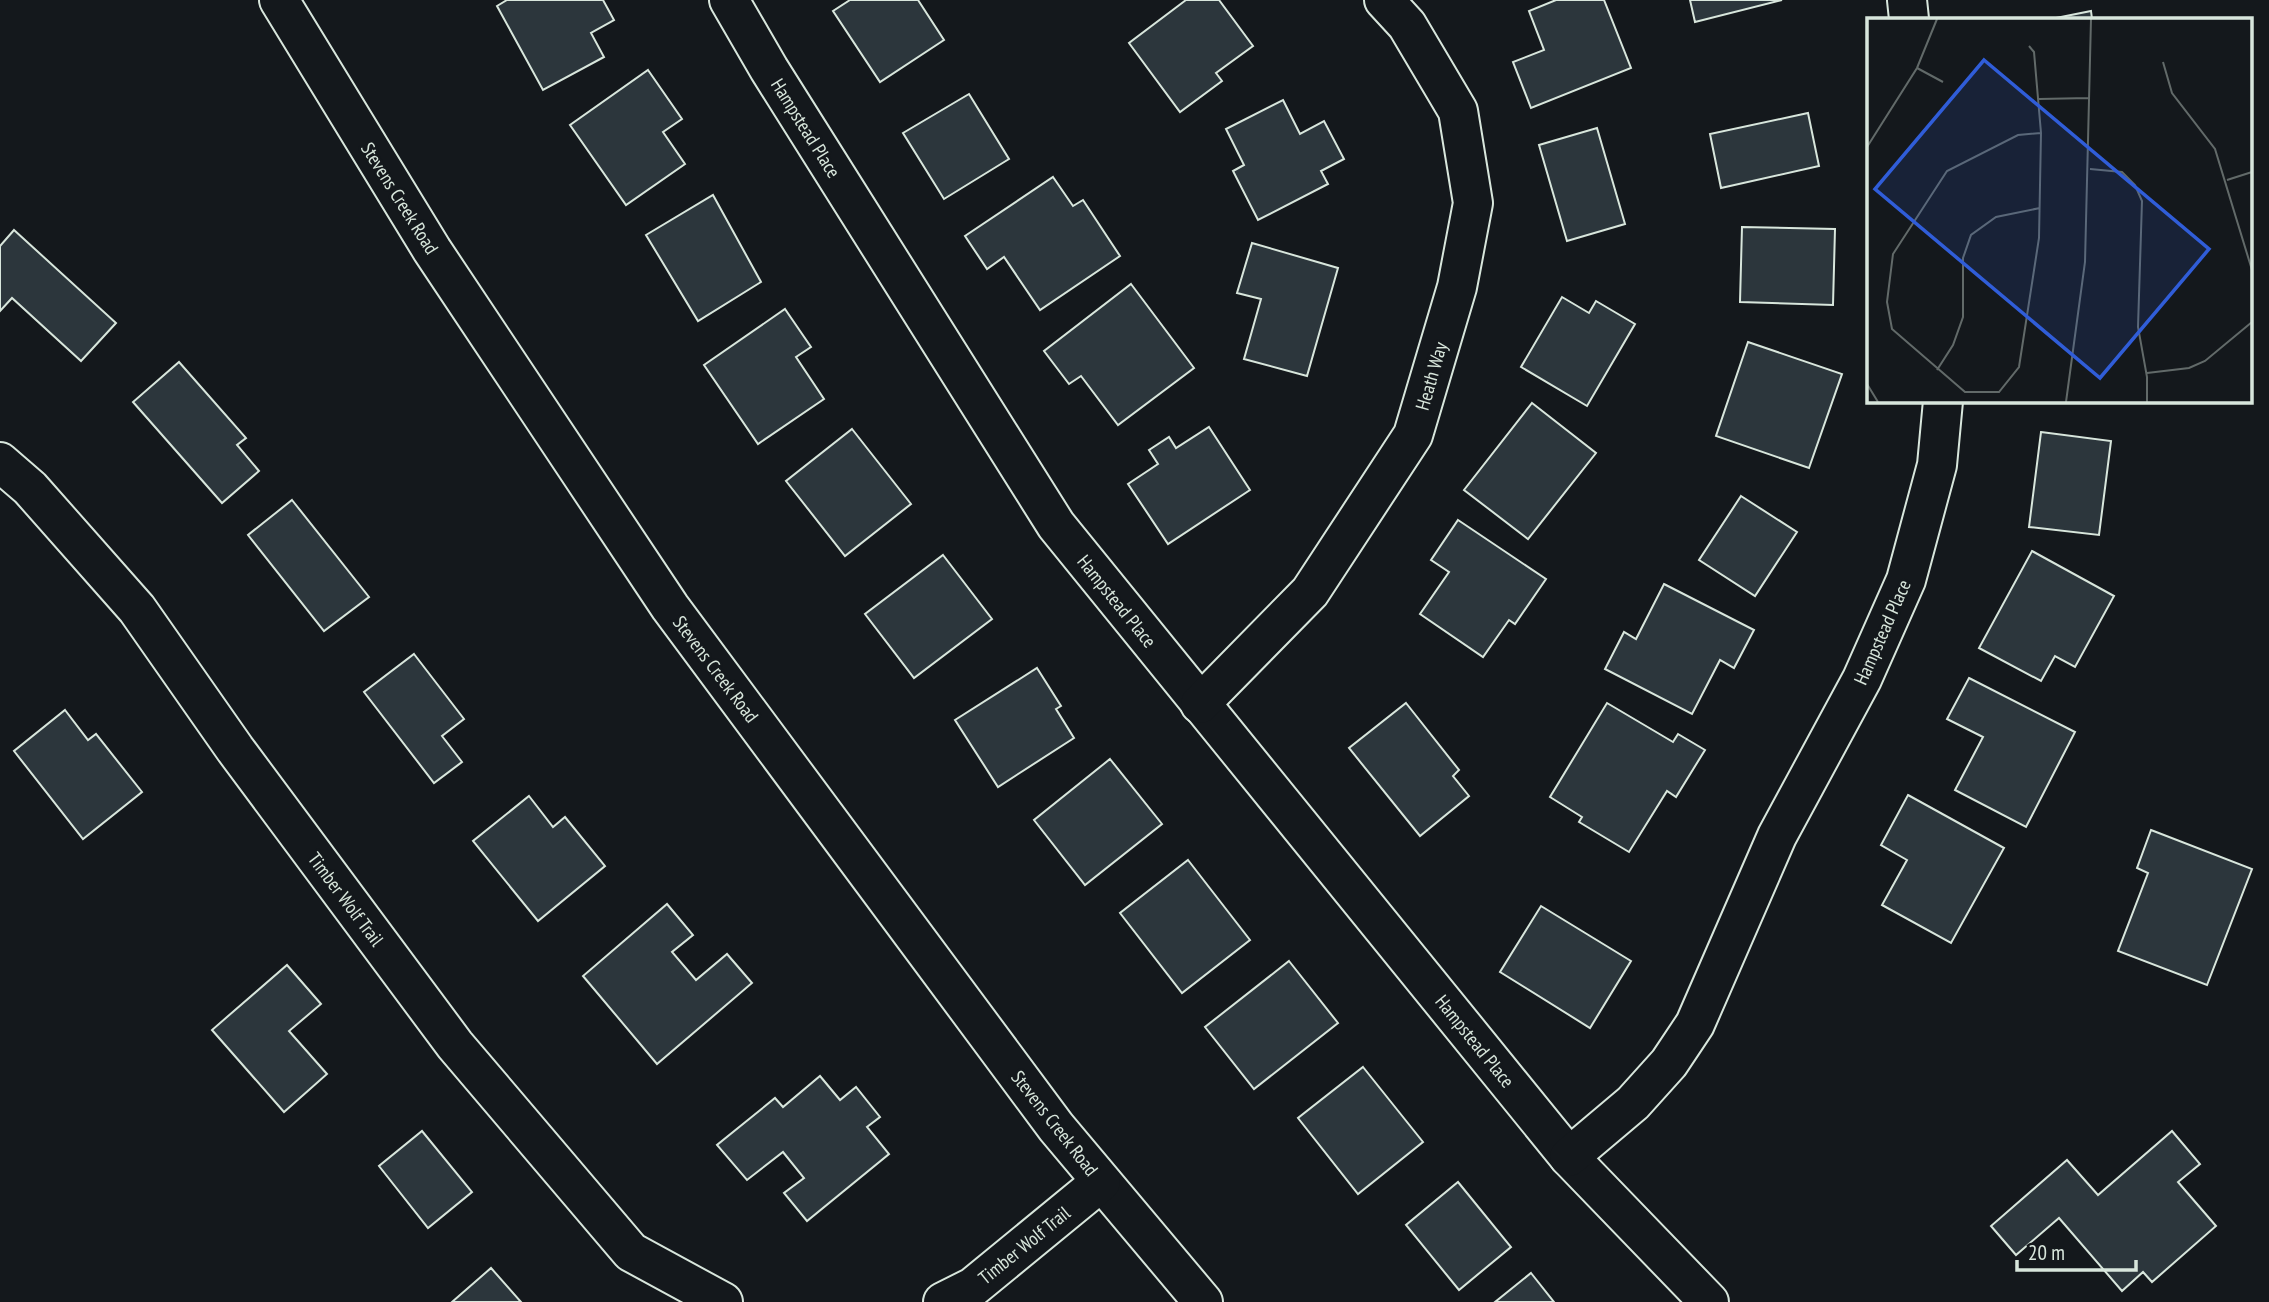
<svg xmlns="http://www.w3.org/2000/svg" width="2269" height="1302" font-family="'PT Sans Narrow',sans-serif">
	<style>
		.building { fill: #2c363c; stroke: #d8e6dc; stroke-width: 2 }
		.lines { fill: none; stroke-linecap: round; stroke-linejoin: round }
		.minor-casing { stroke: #d8e6dc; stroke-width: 42 }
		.minor { stroke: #14181c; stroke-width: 38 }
		.labels { text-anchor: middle; stroke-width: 5; stroke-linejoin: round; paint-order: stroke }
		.street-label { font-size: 19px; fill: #d8e6dc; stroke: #14181c }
		.inset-road { fill: none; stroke: #626a69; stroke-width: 2 }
		.view { fill: #305dd8; fill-opacity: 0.15; stroke: #305dd8; stroke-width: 3.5 }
		.inset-edge { fill: none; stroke: #d8e6dc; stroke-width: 3.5 }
	</style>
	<rect width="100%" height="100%" fill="#14181c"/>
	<!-- building -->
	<g class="building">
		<polygon points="507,0 603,0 614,20 591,33 604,57 543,90 497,6"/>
		<polygon points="850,0 918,0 944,40 880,82 833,11"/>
		<polygon points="1186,0 1219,0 1253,46 1216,73 1222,81 1180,112 1129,43"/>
		<polygon points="1556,0 1604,0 1631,68 1531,108 1513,62 1544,50 1529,11"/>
		<polygon points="1690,0 1782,0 1695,22"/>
		<polygon points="2091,11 2092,19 2051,19"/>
		<polygon points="648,70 682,119 663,132 685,164 626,205 570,125"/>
		<polygon points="969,94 1009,159 944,199 903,133"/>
		<polygon points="1283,100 1300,134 1324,121 1344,159 1321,171 1328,184 1258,220 1233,171 1244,165 1226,129"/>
		<polygon points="1808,113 1819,166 1721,188 1710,134"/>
		<polygon points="1597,128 1625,224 1567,241 1539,145"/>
		<polygon points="1053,177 1073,206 1083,200 1120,256 1040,310 1004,257 987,269 965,236"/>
		<polygon points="713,195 761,282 698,321 646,235"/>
		<polygon points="1742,227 1835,229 1833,305 1740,302"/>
		<polygon points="14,230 116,323 81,361 12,298 0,311 0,246"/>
		<polygon points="1252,243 1338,268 1307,376 1244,359 1261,299 1237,293"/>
		<polygon points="1131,284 1194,368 1118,425 1081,376 1069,384 1044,351"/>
		<polygon points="1562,297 1589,313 1596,301 1635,324 1587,406 1521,367"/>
		<polygon points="785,309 811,347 796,357 824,399 758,444 704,365"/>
		<polygon points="1748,342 1842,374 1809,468 1716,436"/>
		<polygon points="179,362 246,438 237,445 259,471 222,503 133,402"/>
		<polygon points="1532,403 1596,453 1528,539 1464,490"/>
		<polygon points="1209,427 1250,490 1168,544 1128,484 1158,464 1149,450 1169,437 1176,448"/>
		<polygon points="852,429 911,504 845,556 786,481"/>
		<polygon points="2041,432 2111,441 2099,535 2029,527"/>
		<polygon points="1741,496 1797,532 1755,596 1699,560"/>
		<polygon points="292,500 369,597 324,631 248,535"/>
		<polygon points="1458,520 1546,579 1515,624 1509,620 1483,657 1420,614 1449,572 1431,560"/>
		<polygon points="2032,551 2114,596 2075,667 2055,656 2041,681 1979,648"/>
		<polygon points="943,555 992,619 914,678 865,614"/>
		<polygon points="1664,584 1754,630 1734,668 1720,660 1692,714 1605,669 1624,632 1636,639"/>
		<polygon points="414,654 464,719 442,736 462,762 434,783 364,692"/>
		<polygon points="1037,668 1061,706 1056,709 1074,738 998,787 955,720"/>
		<polygon points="1969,678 2075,732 2026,827 1955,790 1983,737 1947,719"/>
		<polygon points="1406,703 1459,770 1453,776 1469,796 1420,836 1349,748"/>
		<polygon points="1607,703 1673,742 1678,734 1705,750 1676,797 1667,791 1629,852 1579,822 1582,817 1550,797"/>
		<polygon points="65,710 88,740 96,734 142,792 83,839 14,751"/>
		<polygon points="1110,759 1162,824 1085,885 1034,820"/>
		<polygon points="1908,795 2004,848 1951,943 1882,905 1907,860 1881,845"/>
		<polygon points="529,796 553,827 565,817 605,866 538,921 473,841"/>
		<polygon points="2151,830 2252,869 2207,985 2118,951 2148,873 2137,868"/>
		<polygon points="1188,860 1250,940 1182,993 1120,913"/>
		<polygon points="667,904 693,935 672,952 696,980 727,954 752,983 657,1064 583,976"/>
		<polygon points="1541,906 1631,961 1590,1028 1500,972"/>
		<polygon points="1289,961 1338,1023 1254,1089 1205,1027"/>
		<polygon points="287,965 321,1004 289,1031 327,1074 284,1112 212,1030"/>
		<polygon points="1363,1067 1423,1142 1358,1194 1298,1118"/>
		<polygon points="820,1076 840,1100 856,1087 880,1117 867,1127 889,1154 807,1221 784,1193 804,1178 783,1152 747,1180 717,1145 775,1098 783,1107"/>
		<polygon points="422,1131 472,1192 428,1228 379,1166"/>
		<polygon points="2172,1131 2200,1164 2178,1182 2216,1226 2152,1282 2143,1272 2122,1291 2059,1218 2016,1255 1991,1226 2067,1160 2098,1195"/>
		<polygon points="1458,1182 1511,1247 1459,1290 1406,1225"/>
		<polygon points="491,1268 521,1302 452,1302"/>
		<polygon points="1531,1273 1554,1302 1495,1302"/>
	</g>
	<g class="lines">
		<!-- minor casing -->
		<g class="minor-casing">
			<g id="minor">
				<polyline points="279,0 432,250 670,607 1056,1127 1203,1302"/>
				<polyline points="729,0 769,69 1056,525 1569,1157 1709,1302"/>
				<polyline points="1907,0 1909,19"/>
				<polyline points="0,462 30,488 137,609 235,749 455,1045 631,1252 723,1302"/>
				<polyline points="1200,704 1310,592 1413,435 1457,287 1473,203 1458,111 1407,25 1384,0"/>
				<polyline points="1569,1157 1633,1103 1669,1063 1695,1024 1777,836 1862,679 1906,580 1937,465 1943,401"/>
				<polyline points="943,1302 973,1287 1101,1182"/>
			</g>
		</g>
		<!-- minor -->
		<use href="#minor" class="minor"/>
	</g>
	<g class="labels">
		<!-- street labels -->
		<g class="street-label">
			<text transform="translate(806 128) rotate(58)" y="7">Hampstead Place</text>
			<text transform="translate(400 198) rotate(58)" y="7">Stevens Creek Road</text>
			<text transform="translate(1431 376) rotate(-74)" y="7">Heath Way</text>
			<text transform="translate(1117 601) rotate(51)" y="7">Hampstead Place</text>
			<text transform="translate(1882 632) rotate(-66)" y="7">Hampstead Place</text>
			<text transform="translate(716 669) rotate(53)" y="7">Stevens Creek Road</text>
			<text transform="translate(346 899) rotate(53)" y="7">Timber Wolf Trail</text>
			<text transform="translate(1475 1041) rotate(51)" y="7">Hampstead Place</text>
			<text transform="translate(1055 1123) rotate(52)" y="7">Stevens Creek Road</text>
			<text transform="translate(1024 1245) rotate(-39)" y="7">Timber Wolf Trail</text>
		</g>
	</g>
	<!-- overview -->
	<g transform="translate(1867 18)">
		<rect width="385" height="385" fill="#14181c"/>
		<path class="inset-road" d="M 162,28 L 167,34 L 174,115 L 172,220 L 152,349 L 132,374 L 98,374 L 25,311 L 20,284 L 26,236 L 80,153 L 151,117 L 174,115M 296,44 L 305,75 L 348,131 L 385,252M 50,50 L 76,64M 172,81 L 222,80M 0,129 L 50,50 L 70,1M 223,151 L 255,154 L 268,167 L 275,183 L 271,309 L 280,359 L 280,384M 360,162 L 385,154M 70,352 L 86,327 L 96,299 L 96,240 L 104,217 L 129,199 L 173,190M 280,355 L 322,350 L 338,343 L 385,304M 0,366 L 11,384M 199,384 L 218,244 L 224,1"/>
		<path class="view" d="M 117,42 L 342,231 L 233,360 L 8,171 Z"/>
		<rect width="385" height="385" class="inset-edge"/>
	</g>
	<!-- scale -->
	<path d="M2017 1260v10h119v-10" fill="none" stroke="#d8e6dc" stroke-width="3.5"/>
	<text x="2028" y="1260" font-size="21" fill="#d8e6dc" stroke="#14181c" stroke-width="5" paint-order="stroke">20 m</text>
</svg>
